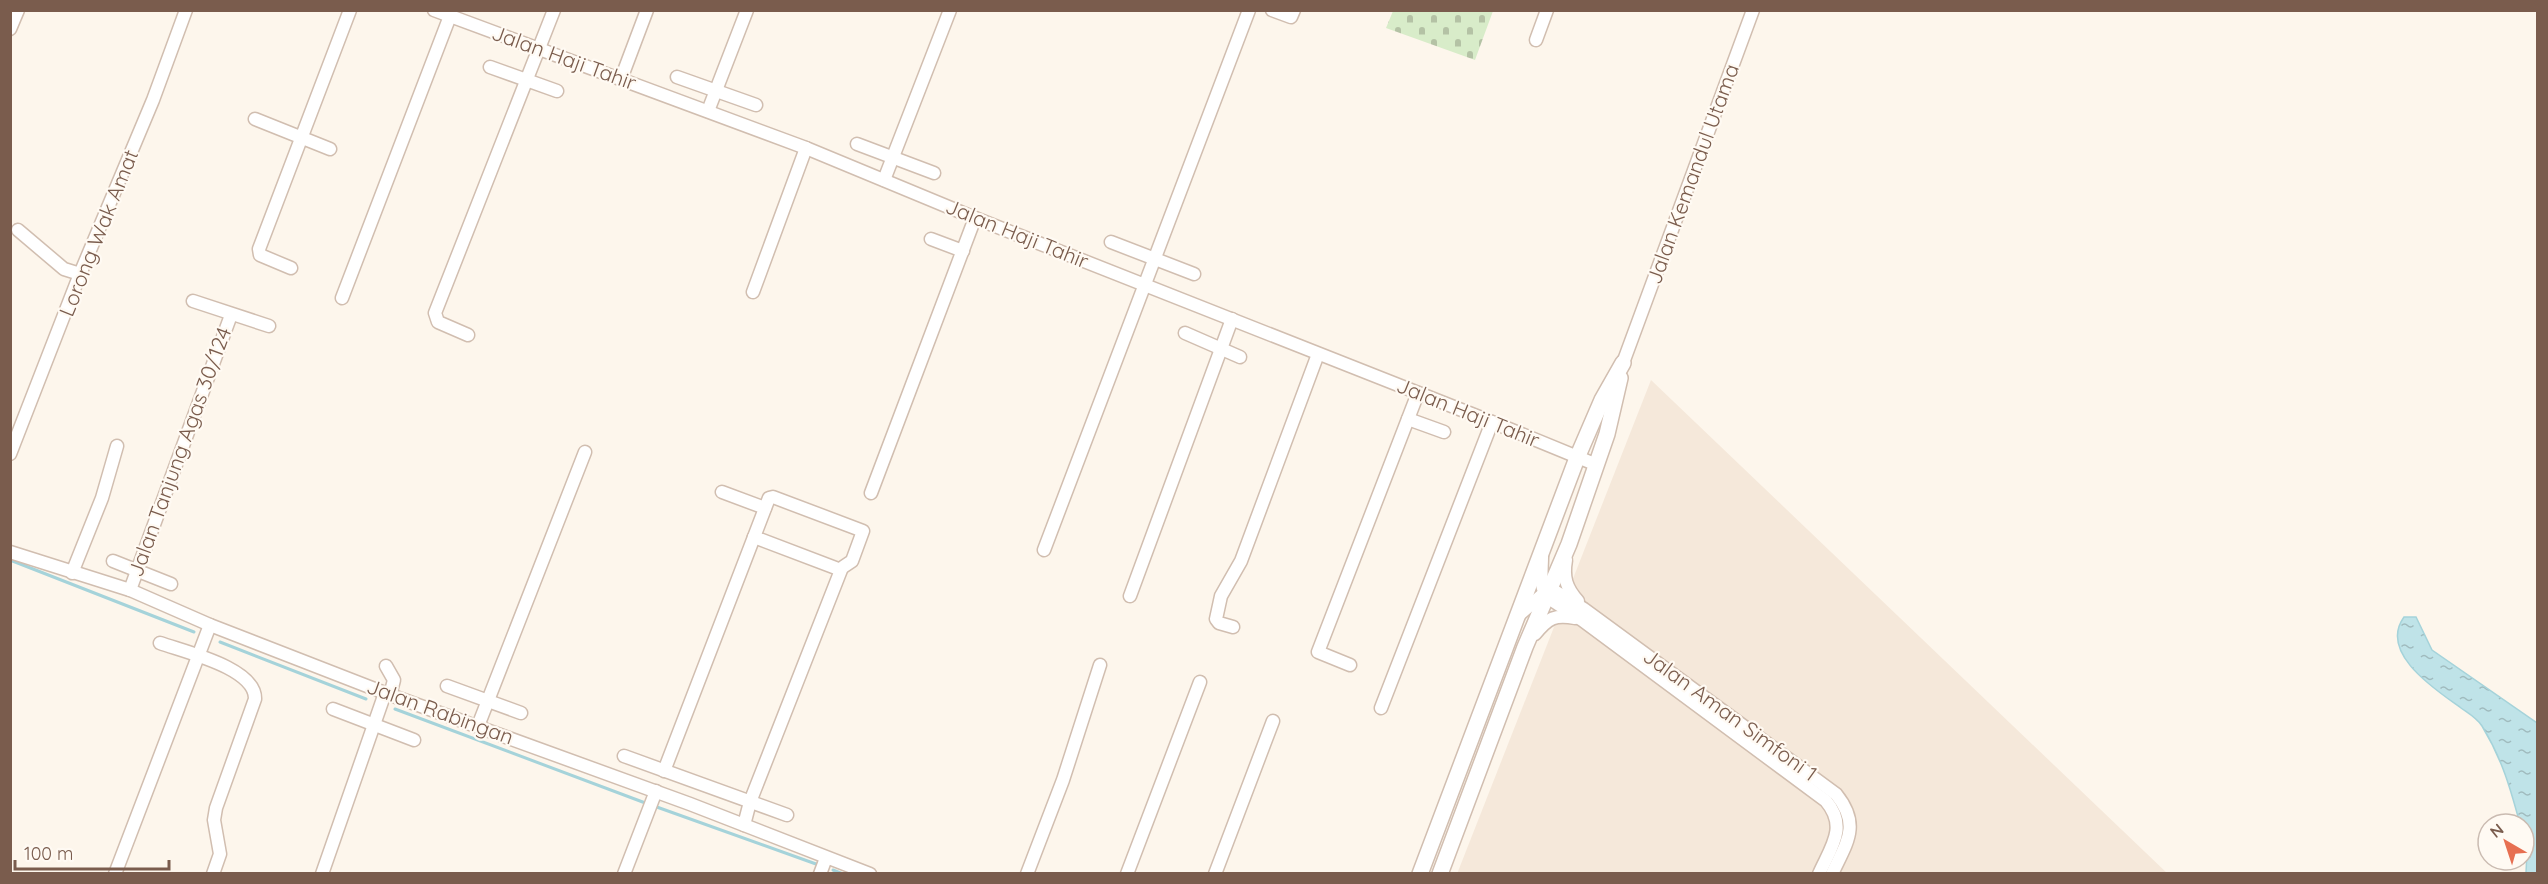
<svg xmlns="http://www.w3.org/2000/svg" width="2548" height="884" font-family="Quicksand,sans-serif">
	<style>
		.residential { fill: #f5e8da }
		.cemetery { fill: url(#cemetery-stones) }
		.water { fill: url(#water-ripples); stroke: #a5d3da; stroke-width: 1.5 }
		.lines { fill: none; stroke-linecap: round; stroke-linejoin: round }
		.stream { stroke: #a5d3da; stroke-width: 3 }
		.minor-casing { stroke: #d1beb0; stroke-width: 15 }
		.tertiary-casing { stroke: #d1beb0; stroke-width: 18 }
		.minor { stroke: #fff; stroke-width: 12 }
		.tertiary { stroke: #fff; stroke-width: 15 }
		.labels { text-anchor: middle; stroke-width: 4.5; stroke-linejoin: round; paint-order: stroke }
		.street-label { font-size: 21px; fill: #7a5c4d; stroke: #fffaf3 }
	</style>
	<defs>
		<pattern id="cemetery-stones" width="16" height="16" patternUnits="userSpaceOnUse" patternTransform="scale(1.5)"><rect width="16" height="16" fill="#d8ecc9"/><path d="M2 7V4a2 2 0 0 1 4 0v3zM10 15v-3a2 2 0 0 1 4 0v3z" fill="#b4c2a5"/></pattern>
		<pattern id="water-ripples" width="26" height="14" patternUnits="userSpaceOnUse" patternTransform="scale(1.5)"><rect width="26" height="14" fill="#bfe3e8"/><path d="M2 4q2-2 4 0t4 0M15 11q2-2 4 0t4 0" fill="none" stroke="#a0bbbe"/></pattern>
	</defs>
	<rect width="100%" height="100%" fill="#fdf6ec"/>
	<!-- residential -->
	<polygon class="residential" points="1651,380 2167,873 1457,874"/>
	<!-- cemetery -->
	<polygon class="cemetery" points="1393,11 1393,10 1493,11 1475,60 1386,28"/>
	<!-- water -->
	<path class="water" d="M 2404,617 L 2416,617 L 2432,650 L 2537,723 L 2537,873 L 2526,873 L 2527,851 L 2524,824 L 2520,824 C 2510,787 2502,759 2482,726 C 2477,718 2468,713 2461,708 C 2436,690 2378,653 2404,617 Z"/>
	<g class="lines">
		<!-- stream -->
		<g class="stream">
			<polyline points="10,560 194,632"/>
			<polyline points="220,642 366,699"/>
			<polyline points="395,709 648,804"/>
			<polyline points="654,806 816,864"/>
			<polyline points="833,870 843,874"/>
		</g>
		<!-- minor casing -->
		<g class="minor-casing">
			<g id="minor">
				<polyline points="434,10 806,148 975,218 1492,422 1597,465"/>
				<polyline points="1272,10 1291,17 1294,10"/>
				<polyline points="10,29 18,10"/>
				<polyline points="1536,40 1547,10"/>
				<polyline points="490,67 557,91"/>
				<polyline points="677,77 756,105"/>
				<polyline points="621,79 647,10"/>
				<polyline points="708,111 747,10"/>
				<polyline points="255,119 330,149"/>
				<polyline points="857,144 934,173"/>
				<polyline points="884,180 950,10"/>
				<polyline points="18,230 64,269 80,274"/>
				<polyline points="931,239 963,251"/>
				<polyline points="1111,242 1194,274"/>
				<polyline points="291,268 260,255 259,249 350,10"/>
				<polyline points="753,292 806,148"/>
				<polyline points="342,298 450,16"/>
				<polyline points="193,301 269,326"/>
				<polyline points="1185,333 1240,357"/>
				<polyline points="468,335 438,322 435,313 554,10"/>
				<polyline points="1623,363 1753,10"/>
				<polyline points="1408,419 1444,432"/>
				<polyline points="10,454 80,274 153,100 186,10"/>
				<polyline points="722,492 765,508"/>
				<polyline points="871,493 975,218"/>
				<polyline points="1044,550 1249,10"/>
				<polyline points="10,552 130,590 210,625 385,693 690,804 870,874"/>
				<path d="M 1542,557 C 1542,571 1539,586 1547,597 L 1582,620 L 1826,801 C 1848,827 1831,847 1819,874"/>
				<path d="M 1566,560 C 1563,577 1566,588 1578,601"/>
				<polyline points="113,561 171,584"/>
				<polyline points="72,573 102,498 117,446"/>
				<polyline points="130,590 231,315"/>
				<polyline points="1130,596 1232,319"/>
				<path d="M 1519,615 L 1550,588 L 1584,609 L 1836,794 C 1861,825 1847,842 1832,874"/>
				<polyline points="1233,627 1219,623 1216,619 1221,596 1241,561 1318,354"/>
				<path d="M 1535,634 C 1548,618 1555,614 1575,618"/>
				<path d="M 160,643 C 185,652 256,668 255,699 L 216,808 L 214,820 L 220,854 L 213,874"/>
				<polyline points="1350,665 1318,652 1418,393"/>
				<polyline points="386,666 394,680 390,695"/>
				<polyline points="447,686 521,713"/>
				<polyline points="1381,708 1492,422"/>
				<polyline points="333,709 414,740"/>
				<polyline points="478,726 585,452"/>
				<polyline points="624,756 787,815"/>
				<polyline points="664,771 769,498 773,497 863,531 852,561 843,567"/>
				<polyline points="744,825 750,802 841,570 754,537"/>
				<polyline points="115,874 210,625"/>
				<polyline points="322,874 385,693"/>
				<polyline points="624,874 656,791"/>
				<polyline points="820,874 826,858"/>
				<polyline points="1027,874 1063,780 1100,665"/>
				<polyline points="1127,874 1200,682"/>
				<polyline points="1215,874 1273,721"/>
			</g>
		</g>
		<!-- tertiary casing -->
		<g class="tertiary-casing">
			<g id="tertiary">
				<polyline points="1420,874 1577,458 1602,400 1623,363"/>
				<polyline points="1440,874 1525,647 1569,544 1607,434 1620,378"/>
			</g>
		</g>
		<!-- minor -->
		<use href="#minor" class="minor"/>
		<!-- tertiary -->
		<use href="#tertiary" class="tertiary"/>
	</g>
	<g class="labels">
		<!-- street labels -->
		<g class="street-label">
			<text transform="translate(564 58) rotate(20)" y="7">Jalan Haji Tahir</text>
			<text transform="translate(1693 174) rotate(-70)" y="7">Jalan Kemandul Utama</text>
			<text transform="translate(99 233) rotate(-68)" y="7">Lorong Wak Amat</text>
			<text transform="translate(1017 234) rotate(22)" y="7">Jalan Haji Tahir</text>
			<text transform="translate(1468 413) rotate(22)" y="7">Jalan Haji Tahir</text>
			<text transform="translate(180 452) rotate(-70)" y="7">Jalan Tanjung Agas 30/124</text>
			<text transform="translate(440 712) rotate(20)" y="7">Jalan Rabingan</text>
			<text transform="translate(1730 715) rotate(36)" y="7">Jalan Aman Simfoni 1</text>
		</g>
	</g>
	<!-- border -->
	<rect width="2548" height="884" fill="none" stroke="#7a5c4d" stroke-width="24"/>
	<!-- north arrow -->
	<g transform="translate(2506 842) rotate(321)"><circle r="28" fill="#fffaf3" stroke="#cabbb1" stroke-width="1.5"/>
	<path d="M0-4.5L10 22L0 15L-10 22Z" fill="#e76f51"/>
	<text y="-9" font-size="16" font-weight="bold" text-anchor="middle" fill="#7a5c4d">N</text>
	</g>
	<!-- scale -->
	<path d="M15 860v9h154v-9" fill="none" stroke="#7a5c4d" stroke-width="3"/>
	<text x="24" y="860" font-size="18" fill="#7a5c4d" stroke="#fffaf3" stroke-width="4.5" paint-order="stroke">100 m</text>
</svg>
